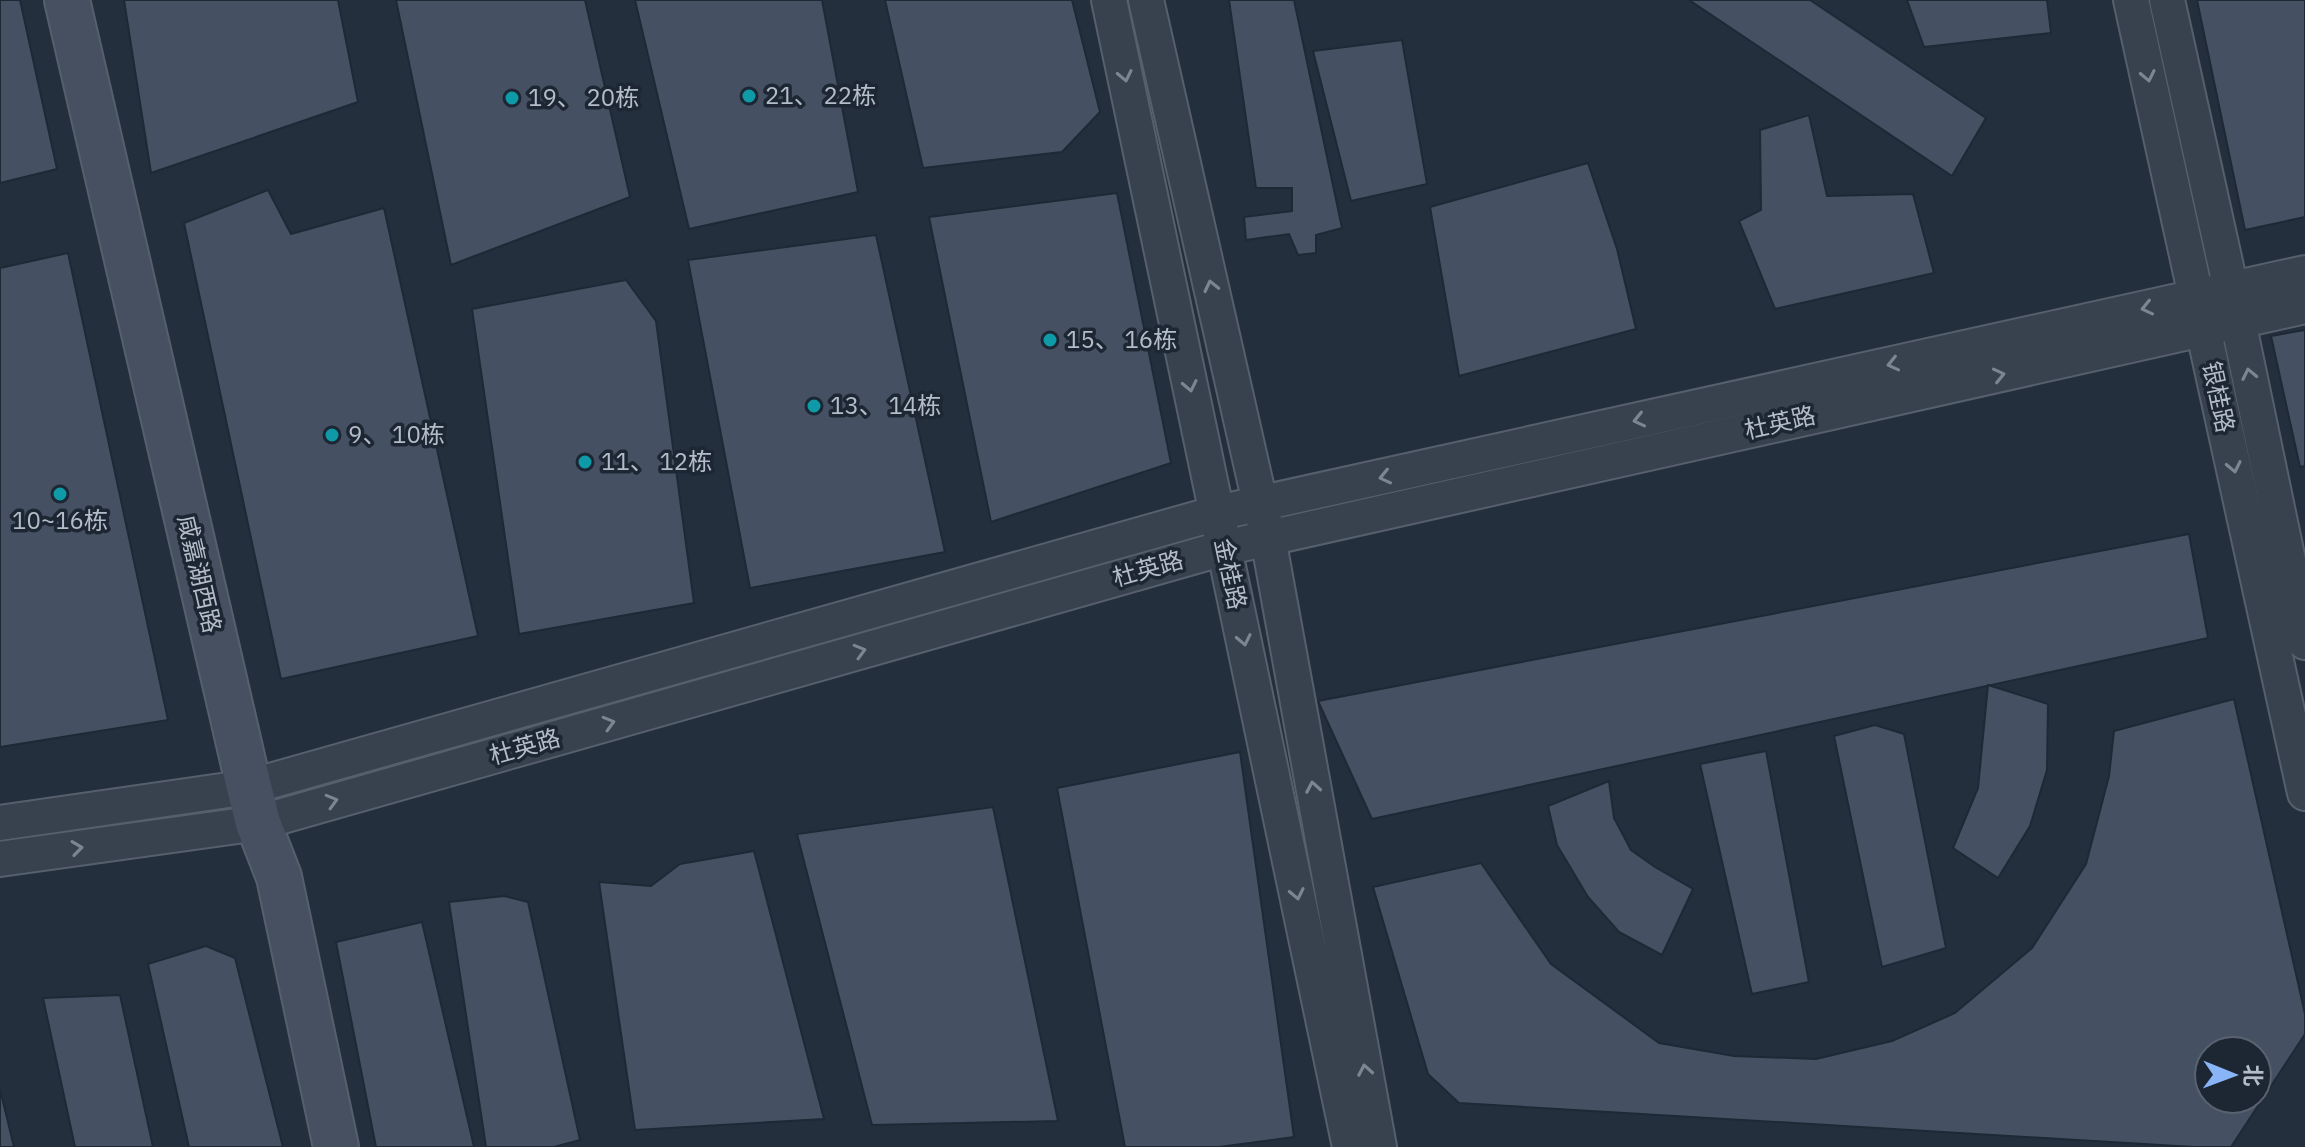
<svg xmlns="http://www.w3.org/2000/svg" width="2305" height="1147" font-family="'IBM Plex Sans','Noto Sans SC',sans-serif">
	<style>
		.building { fill: #455162; stroke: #1f2835; stroke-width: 2; fill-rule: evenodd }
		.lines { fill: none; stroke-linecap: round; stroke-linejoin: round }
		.street-casing { stroke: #565f6c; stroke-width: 38 }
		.secondary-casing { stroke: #565f6c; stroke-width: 48 }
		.street { stroke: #38414e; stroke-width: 34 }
		.secondary { stroke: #465061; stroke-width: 44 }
		.oneway { stroke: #7c8592 }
		.culture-dot { fill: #0f9aa8; stroke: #1d2633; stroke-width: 3 }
		.labels { text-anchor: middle; stroke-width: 7; stroke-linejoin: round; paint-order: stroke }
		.poi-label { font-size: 24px; fill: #b4bcc9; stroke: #1d2633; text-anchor: start }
		.street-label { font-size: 24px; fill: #b4bcc9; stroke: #1d2633 }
	</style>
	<rect width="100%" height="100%" fill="#242f3e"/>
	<!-- building -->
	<g class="building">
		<polygon points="0,0 20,0 57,169 0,183"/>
		<polygon points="124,0 338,0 358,102 151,173"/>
		<polygon points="396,0 585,0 630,197 451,265"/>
		<polygon points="635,0 822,0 858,192 689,229"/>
		<polygon points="885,0 1072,0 1100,112 1062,152 923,168"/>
		<polygon points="1229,0 1294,0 1342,228 1316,235 1316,253 1298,255 1289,234 1246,240 1244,217 1292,211 1292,188 1256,188"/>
		<polygon points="1689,0 1810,0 1986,118 1952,176"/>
		<polygon points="1907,0 2047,0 2051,33 1924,47"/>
		<polygon points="2197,0 2305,0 2305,217 2245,230"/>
		<polygon points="1402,40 1427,184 1351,201 1313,51"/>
		<polygon points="1809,115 1827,196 1913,194 1934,273 1775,309 1739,221 1761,210 1760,130"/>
		<polygon points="1588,163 1617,249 1636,329 1459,376 1430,207"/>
		<polygon points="268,190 291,234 384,208 478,636 281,679 184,223"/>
		<polygon points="1117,193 1171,463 991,522 929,217"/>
		<polygon points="876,235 945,552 750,588 688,260"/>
		<polygon points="68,253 168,720 0,747 0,268"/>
		<polygon points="626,280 656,321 694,603 519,634 472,309"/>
		<polygon points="2305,330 2305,466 2300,467 2271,336"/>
		<polygon points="2189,534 2208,638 1372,819 1318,701"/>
		<polygon points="1988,685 2048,704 2047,770 2030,826 1998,878 1953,848 1978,788"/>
		<path d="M 2234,699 L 2305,1014 L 2305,1034 L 2231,1147 L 2194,1147 L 1459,1103 L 1428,1074 L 1373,887 L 1481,863 L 1551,964 L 1659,1043 L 1734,1056 L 1816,1059 L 1892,1041 L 1955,1013 L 2032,948 L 2086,864 L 2109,776 L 2114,731 ZM 2209,1051 L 2257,1051 L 2257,1099 L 2209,1099 Z"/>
		<polygon points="1875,725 1904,734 1946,948 1882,967 1834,736"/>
		<polygon points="1766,751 1809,982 1752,994 1700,764"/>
		<polygon points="1240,752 1294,1137 1219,1147 1125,1147 1057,788"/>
		<polygon points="1609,781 1614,818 1631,850 1655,867 1693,889 1662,955 1619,932 1588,897 1557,845 1548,806"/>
		<polygon points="993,807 1058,1121 872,1125 797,834"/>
		<polygon points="754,851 824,1119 635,1130 599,882 651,886 680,864"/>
		<polygon points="504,896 528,902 580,1140 554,1147 486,1147 449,902"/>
		<polygon points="422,922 474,1147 376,1147 336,942"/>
		<polygon points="206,946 235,958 283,1147 189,1147 148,964"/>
		<polygon points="120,995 153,1147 75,1147 43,998"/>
		<polygon points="0,1089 14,1147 0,1147"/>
	</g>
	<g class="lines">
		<!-- street casing -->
		<g class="street-casing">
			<g id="street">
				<polyline points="1109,0 1350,1147"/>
				<polyline points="1146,0 1268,538 1379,1147"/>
				<polyline points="2131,0 2305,793"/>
				<polyline points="2167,0 2238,321 2305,642"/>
				<polyline points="0,823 249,787 1217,513 2305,273"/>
				<polyline points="0,859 258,823 1224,548 2305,306"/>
			</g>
		</g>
		<!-- secondary casing -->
		<g class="secondary-casing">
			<polyline id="secondary" points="67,0 249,787 258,823 279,877 336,1147"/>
		</g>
		<!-- street -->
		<use href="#street" class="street"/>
		<!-- secondary -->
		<use href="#secondary" class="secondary"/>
	</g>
	<!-- one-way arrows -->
	<defs><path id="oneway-chevron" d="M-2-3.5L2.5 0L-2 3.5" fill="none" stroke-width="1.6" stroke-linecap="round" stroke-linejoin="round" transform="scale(2)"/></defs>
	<g class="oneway">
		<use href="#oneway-chevron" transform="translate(1125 76) rotate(78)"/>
		<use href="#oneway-chevron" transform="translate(2148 76) rotate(78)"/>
		<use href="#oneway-chevron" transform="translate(1211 286) rotate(-103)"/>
		<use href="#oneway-chevron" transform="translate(2147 308) rotate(167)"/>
		<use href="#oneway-chevron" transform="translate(1893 364) rotate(167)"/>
		<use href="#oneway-chevron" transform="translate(2249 374) rotate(-102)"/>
		<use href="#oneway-chevron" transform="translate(1999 375) rotate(-13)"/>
		<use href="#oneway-chevron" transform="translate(1190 386) rotate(78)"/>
		<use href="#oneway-chevron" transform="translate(1639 420) rotate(167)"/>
		<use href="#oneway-chevron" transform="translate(2234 467) rotate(78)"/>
		<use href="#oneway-chevron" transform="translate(1385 477) rotate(167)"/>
		<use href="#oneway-chevron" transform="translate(1244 640) rotate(78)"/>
		<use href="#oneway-chevron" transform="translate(860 651) rotate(-16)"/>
		<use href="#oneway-chevron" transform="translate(609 723) rotate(-16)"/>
		<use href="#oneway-chevron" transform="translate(1313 787) rotate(-100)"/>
		<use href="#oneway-chevron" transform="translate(332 801) rotate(-16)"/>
		<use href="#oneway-chevron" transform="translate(77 848) rotate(-8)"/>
		<use href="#oneway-chevron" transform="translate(1297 894) rotate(78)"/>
		<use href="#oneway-chevron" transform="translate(1365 1070) rotate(-100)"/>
	</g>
	<!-- markers -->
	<g class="culture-dot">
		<circle cx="749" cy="96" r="8"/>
		<circle cx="512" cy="98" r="8"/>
		<circle cx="1050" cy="340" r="8"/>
		<circle cx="814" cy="406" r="8"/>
		<circle cx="332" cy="435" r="8"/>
		<circle cx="585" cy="462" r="8"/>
		<circle cx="60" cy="494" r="8"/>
	</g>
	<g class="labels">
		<!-- poi labels -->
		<g class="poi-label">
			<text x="765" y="104">21、 22栋</text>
			<text x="528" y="106">19、 20栋</text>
			<text x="1066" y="348">15、 16栋</text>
			<text x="830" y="414">13、 14栋</text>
			<text x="348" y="443">9、 10栋</text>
			<text x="601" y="470">11、 12栋</text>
			<text x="60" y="529" text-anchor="middle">10~16栋</text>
		</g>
		<!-- street labels -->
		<g class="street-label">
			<text transform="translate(2218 397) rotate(78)" y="8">银桂路</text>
			<text transform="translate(1780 423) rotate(-13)" y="8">杜英路</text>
			<text transform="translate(1148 569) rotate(-16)" y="8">杜英路</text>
			<text transform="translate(199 574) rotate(77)" y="8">咸嘉湖西路</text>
			<text transform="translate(1230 574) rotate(78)" y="8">金桂路</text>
			<text transform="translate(525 747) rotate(-16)" y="8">杜英路</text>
		</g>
	</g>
	<!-- north arrow -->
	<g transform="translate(2233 1075) rotate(91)"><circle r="38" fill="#1d2633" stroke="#59626f" stroke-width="2"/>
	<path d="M0-6L14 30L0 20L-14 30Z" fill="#8ab4f8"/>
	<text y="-12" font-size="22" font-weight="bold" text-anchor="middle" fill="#b4bcc9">北</text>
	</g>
</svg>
